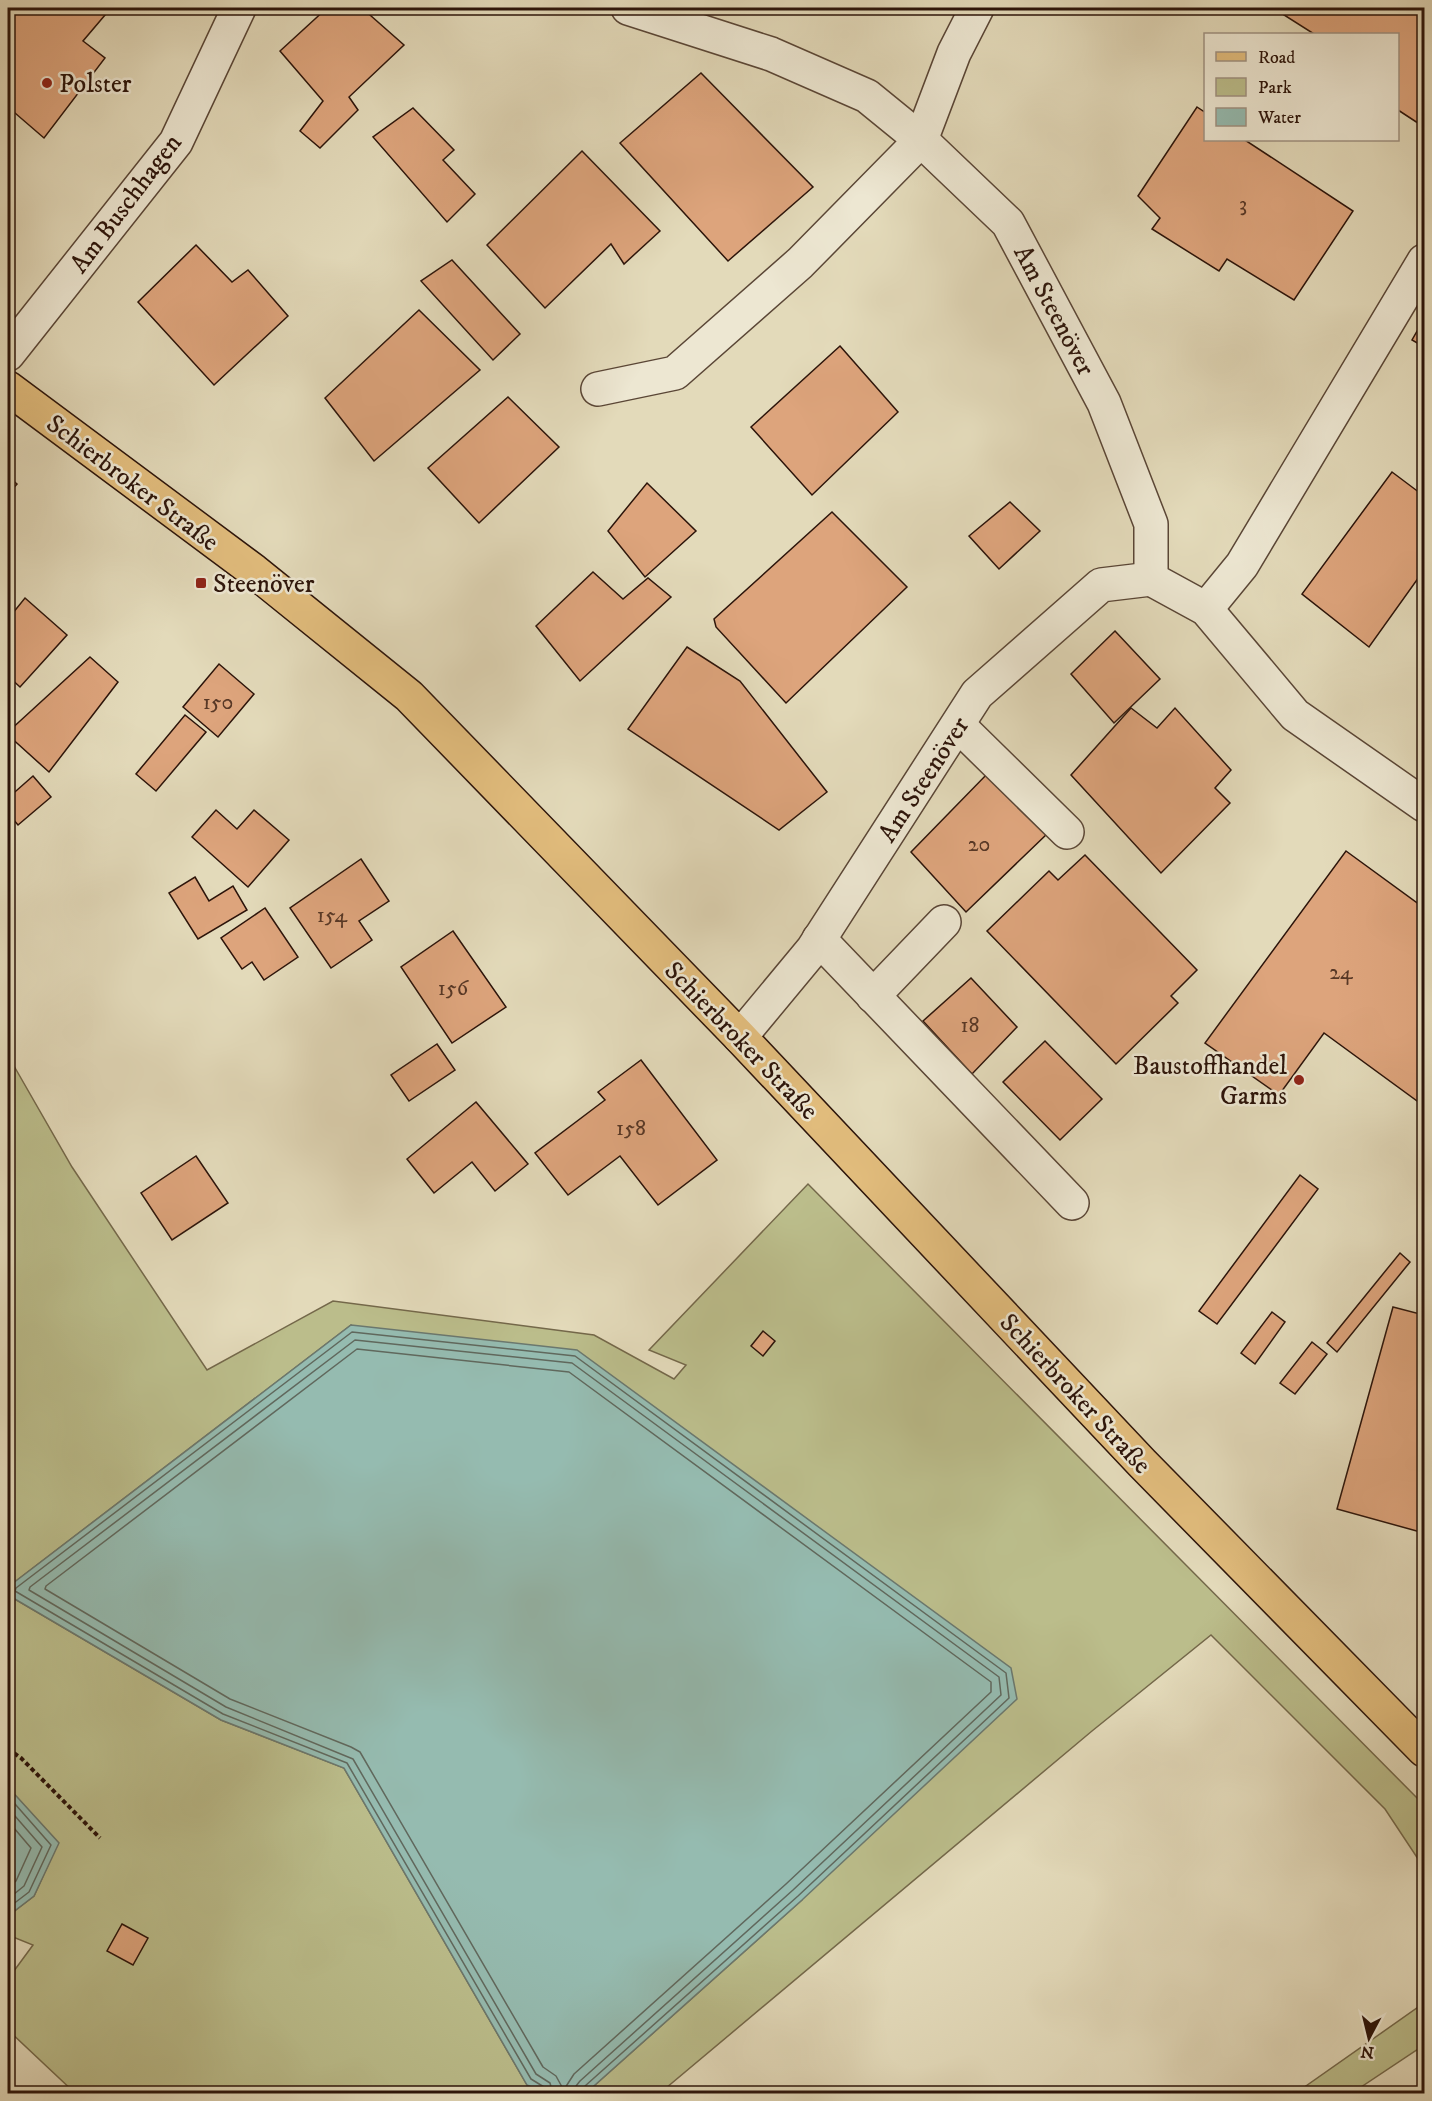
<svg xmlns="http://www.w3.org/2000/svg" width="1432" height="2101" font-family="'IM FELL DW Pica',serif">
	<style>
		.green { fill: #bbbd8b; stroke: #74684a; stroke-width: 1.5 }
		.water { fill: #95bbb0; stroke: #6b786e; stroke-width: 1.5 }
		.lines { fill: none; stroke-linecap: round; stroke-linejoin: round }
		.shore { stroke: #60685d; stroke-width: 1.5 }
		.building { fill: #dda47c; stroke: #2c140a; stroke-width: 1.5 }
		.minor-casing { stroke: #5a4636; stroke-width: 36 }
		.major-casing { stroke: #2c140a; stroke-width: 36 }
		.path { stroke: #2c140a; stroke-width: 4; stroke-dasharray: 4.5 3; stroke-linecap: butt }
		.minor { stroke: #ede7d2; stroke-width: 33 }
		.major { stroke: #e2bd7d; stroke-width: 33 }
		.poi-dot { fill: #8f2418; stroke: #ede7d2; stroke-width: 2 }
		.labels { text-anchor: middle; stroke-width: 5; stroke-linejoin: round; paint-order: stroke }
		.number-label { font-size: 22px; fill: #583826 }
		.poi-label { font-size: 26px; fill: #2c140a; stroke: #ede7d2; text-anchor: start }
		.street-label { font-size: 26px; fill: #2c140a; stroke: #ede7d2 }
	</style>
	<rect width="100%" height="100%" fill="#e3daba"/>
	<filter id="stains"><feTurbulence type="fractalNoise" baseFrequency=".00333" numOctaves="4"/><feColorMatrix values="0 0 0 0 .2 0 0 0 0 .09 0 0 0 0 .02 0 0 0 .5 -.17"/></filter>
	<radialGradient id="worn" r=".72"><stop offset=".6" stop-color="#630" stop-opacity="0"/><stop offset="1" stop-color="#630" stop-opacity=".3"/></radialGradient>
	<!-- green -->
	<g class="green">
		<polygon points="14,1066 72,1167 207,1370 333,1301 594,1335 674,1379 686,1365 649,1350 808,1184 1424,1805 1424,1868 1385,1809 1211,1635 1092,1731 660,2093 586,2093 802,1900 351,1325 8,1587 8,1070"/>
		<polygon points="8,1595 221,1720 344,1768 527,2085 544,2093 75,2093 8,2030 8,1979 33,1945 8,1935 8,1916 34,1896 58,1843 8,1788"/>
		<polygon points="1424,2003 1424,2045 1352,2093 1296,2093"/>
	</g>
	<!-- water -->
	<g class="water">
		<polygon points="351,1325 577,1350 1011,1668 1017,1699 802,1900 586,2093 544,2093 527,2085 344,1768 221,1720 8,1595 8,1587"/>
		<polygon points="8,1787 59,1843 34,1896 8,1916"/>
	</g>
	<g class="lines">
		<!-- shore -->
		<g class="shore">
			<polygon points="357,1349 569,1372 991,1682 991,1692 786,1884 574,2074 565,2088 562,2087 556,2076 543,2067 360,1752 351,1747 230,1699 45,1589 46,1586"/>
			<polyline points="8,1796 51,1845 29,1892 8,1908"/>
			<polyline points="8,1808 42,1847 24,1886 8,1899"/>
			<polyline points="8,1821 31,1848 16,1881 8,1888"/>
			<polyline points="546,2094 544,2087 531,2079 347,1763 223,1714 15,1591 16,1588 352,1332 575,1356 1006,1673 1009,1698 798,1896 585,2086 583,2094"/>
			<polyline points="553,2094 550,2083 536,2074 353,1759 226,1707 29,1590 30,1587 355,1340 572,1363 999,1677 1001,1695 793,1890 580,2081 576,2086 575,2094"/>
		</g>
	</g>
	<!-- building -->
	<g class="building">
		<polygon points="8,8 111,8 83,41 105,58 44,138 8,107"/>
		<polygon points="327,8 362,8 404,45 349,97 358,110 320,148 300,131 323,101 280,51"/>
		<polygon points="1273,8 1424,8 1424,127 1398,110 1398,34 1314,34"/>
		<polygon points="701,73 813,187 728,261 620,143"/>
		<polygon points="1197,107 1206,113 1206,140 1245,140 1353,211 1294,300 1227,259 1219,271 1152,229 1160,218 1138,196"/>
		<polygon points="413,108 454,150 443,160 475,194 447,222 373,137"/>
		<polygon points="582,151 660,231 624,264 611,244 545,308 487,245"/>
		<polygon points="196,245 232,282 248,270 288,316 214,385 138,302"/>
		<polygon points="452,260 520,334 493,360 421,281"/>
		<polygon points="419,310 480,370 374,461 325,398"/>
		<polygon points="1424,319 1424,347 1412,340"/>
		<polygon points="840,346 898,412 812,495 751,427"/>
		<polygon points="508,397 559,447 479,523 428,468"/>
		<polygon points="1392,472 1424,496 1424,570 1369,647 1302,594"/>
		<polygon points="8,476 17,484 8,494"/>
		<polygon points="647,483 696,531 645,577 608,531"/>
		<polygon points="1010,502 1040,531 999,569 969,536"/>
		<polygon points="832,512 907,587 786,703 716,627 714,619"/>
		<polygon points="593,572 623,599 648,578 671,597 580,681 536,626"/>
		<polygon points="25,598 67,635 20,687 8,676 8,619"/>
		<polygon points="1115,631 1160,679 1114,723 1071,674"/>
		<polygon points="687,647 740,681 827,792 779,830 628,729"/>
		<polygon points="90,657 118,682 49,772 8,735 8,732"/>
		<polygon points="219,664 254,694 218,737 183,707"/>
		<polygon points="1131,708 1157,728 1175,708 1231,770 1215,788 1230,803 1161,873 1071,775"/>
		<polygon points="185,715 206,732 156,791 136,774"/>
		<polygon points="989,772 1048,833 966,912 911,852"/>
		<polygon points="33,776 51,797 18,825 8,813 8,798"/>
		<polygon points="216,810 237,829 254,810 289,840 248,887 192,837"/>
		<polygon points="1346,851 1424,908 1424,1106 1324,1033 1279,1095 1205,1043"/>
		<polygon points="1085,855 1197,970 1171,996 1178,1003 1116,1064 987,931 1049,871 1058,880"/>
		<polygon points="361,859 389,901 359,921 372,940 331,968 290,908"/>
		<polygon points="195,877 209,901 233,886 247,910 198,939 169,893"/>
		<polygon points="265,908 298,957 264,980 252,962 242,969 221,938"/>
		<polygon points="453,931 506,1007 452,1043 401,967"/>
		<polygon points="971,978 1017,1027 972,1074 923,1021"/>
		<polygon points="1045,1041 1102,1099 1060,1140 1003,1082"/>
		<polygon points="437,1044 455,1070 409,1101 391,1075"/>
		<polygon points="641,1060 717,1160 658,1205 620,1156 568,1195 535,1153 605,1100 598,1092"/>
		<polygon points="476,1102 528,1164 495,1191 472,1162 434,1193 407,1159"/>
		<polygon points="196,1156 228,1203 172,1240 141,1193"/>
		<polygon points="1300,1175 1318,1189 1217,1324 1199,1311"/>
		<polygon points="1400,1253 1410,1262 1337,1352 1327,1343"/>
		<polygon points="1393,1307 1424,1315 1424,1533 1337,1509"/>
		<polygon points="1272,1312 1285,1322 1255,1364 1241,1353"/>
		<polygon points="763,1331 775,1341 763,1356 751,1346"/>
		<polygon points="1312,1342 1327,1354 1295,1394 1280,1383"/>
		<polygon points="122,1924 148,1938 133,1965 107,1951"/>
	</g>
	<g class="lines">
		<!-- minor casing -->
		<g class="minor-casing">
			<g id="minor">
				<polyline points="628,8 771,54 867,96 921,140 1008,223 1104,403 1151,524 1151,579 1206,609 1295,715 1424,805"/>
				<polyline points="8,354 176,142 239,8"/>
				<polyline points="598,389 675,373 800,263 921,140 954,53 977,8"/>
				<polyline points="1206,609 1242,565 1424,261"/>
				<polyline points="958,725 1067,832"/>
				<polyline points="819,939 1072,1203"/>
				<polyline points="873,996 944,922"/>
				<polyline points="740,1037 813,949 977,694 1101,585 1151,579"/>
			</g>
		</g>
		<!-- major casing -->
		<g class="major-casing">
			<polyline id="major" points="8,388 254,571 409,696 740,1037 1142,1463 1424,1750"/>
		</g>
		<!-- path -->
		<polyline class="path" points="8,1749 21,1758 100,1838"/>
		<!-- minor -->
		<use href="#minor" class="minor"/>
		<!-- major -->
		<use href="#major" class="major"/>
	</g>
	<!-- markers -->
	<g class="poi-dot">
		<circle cx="47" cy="83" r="6"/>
		<rect x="195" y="577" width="12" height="12" rx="3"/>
		<circle cx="1299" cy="1080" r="6"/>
	</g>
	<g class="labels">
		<!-- number labels -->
		<g class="number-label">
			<text x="1243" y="211">3</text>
			<text x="218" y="709">150</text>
			<text x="979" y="851">20</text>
			<text x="332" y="922">154</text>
			<text x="1341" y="979">24</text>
			<text x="453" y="995">156</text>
			<text x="970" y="1032">18</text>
			<text x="631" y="1135">158</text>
		</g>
		<!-- poi labels -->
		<g class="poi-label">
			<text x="59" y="92">Polster</text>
			<text x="213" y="592">Steenöver</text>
			<text x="1287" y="1074" text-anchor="end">Baustoffhandel<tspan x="1287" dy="30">Garms</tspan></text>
		</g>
		<!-- street labels -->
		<g class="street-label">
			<text transform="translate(125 203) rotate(-53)" y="9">Am Buschhagen</text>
			<text transform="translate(1055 310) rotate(62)" y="9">Am Steenöver</text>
			<text transform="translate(133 482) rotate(37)" y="9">Schierbroker Straße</text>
			<text transform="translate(923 779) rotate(-57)" y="9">Am Steenöver</text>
			<text transform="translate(742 1040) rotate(46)" y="9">Schierbroker Straße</text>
			<text transform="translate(1076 1393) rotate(47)" y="9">Schierbroker Straße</text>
		</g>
	</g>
	<!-- margin -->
	<rect width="1432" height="2101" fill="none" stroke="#e3daba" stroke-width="30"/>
	<rect x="9" y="9" width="1414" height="2083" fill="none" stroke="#2c140a" stroke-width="3"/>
	<rect x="15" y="15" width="1402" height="2071" fill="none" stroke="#2c140a" stroke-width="1.5"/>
	<!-- legend -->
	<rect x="1204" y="33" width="195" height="108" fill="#ede7d2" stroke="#a09382" stroke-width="1.5"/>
	<rect x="1216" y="52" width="30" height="9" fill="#e2bd7d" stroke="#a09382" stroke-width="1.5"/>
	<text x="1258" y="63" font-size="18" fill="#2c140a">Road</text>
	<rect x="1216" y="78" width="30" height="18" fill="#bbbd8b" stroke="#a09382" stroke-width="1.5"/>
	<text x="1258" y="93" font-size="18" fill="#2c140a">Park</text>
	<rect x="1216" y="108" width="30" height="18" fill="#95bbb0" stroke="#a09382" stroke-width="1.5"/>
	<text x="1258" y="123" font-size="18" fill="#2c140a">Water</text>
	<!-- north arrow -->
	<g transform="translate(1369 2038) rotate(187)" stroke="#ede7d2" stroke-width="4.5" paint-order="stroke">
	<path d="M0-4.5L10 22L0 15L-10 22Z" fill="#2c140a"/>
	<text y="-9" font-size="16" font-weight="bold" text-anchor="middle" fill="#2c140a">N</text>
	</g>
	<rect width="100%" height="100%" filter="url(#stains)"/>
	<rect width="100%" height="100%" fill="url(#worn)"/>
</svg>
